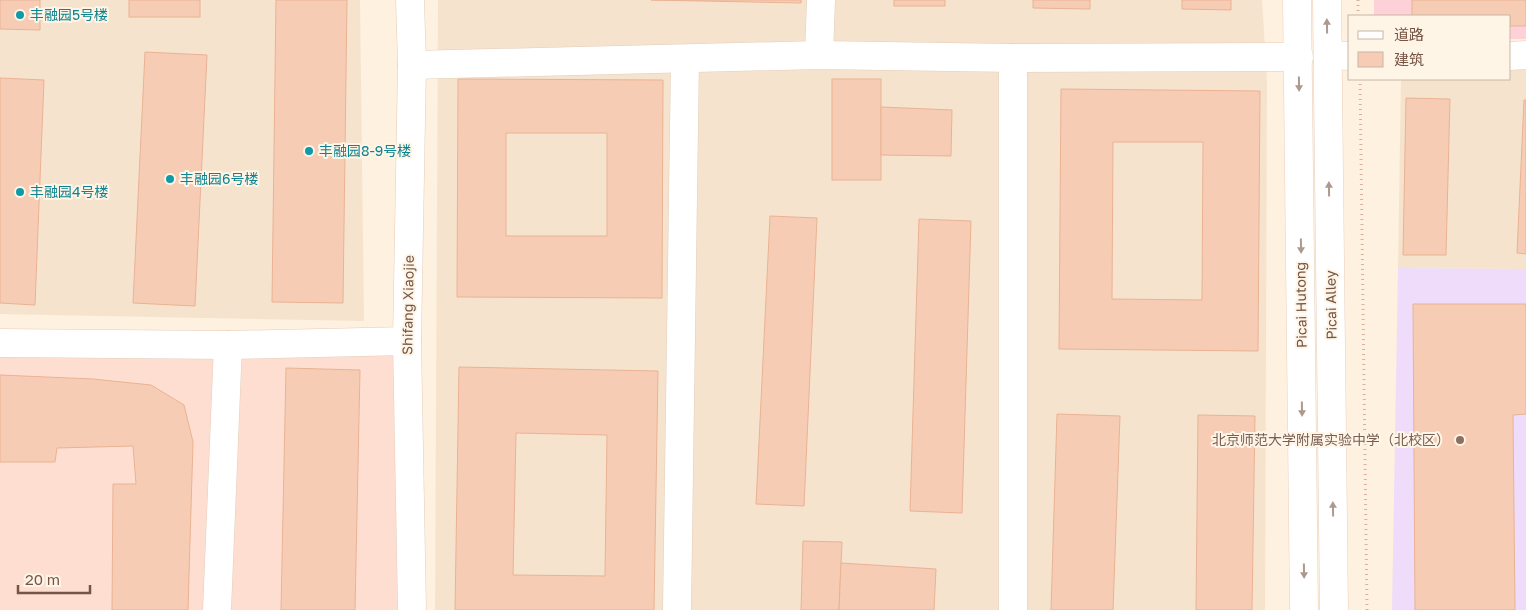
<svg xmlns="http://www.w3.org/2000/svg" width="1526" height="610" font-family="'Golos Text','Noto Sans SC',sans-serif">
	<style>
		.residential { fill: #f6e3cd }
		.commercial { fill: #ffded2 }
		.education { fill: #eedcfa }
		.medical { fill: #fdd1d7 }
		.building { fill: #f6cdb4; stroke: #eab293; fill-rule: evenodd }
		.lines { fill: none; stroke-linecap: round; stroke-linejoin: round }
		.street-casing { stroke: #e3cdba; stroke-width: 29 }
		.secondary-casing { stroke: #eacfba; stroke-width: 29 }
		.path { stroke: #dab098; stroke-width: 3; stroke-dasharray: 1 4; stroke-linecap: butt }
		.street { stroke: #fff; stroke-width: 28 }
		.secondary { stroke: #fff; stroke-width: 28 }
		.oneway { fill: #ad998f }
		.culture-dot { fill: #0f9aa8; stroke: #fff5e7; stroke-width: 2 }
		.education-dot { fill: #8d6e63; stroke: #fff5e7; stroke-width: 2 }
		.labels { text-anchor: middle; stroke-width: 4; stroke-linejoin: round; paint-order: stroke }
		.culture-label { font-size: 14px; fill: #0d838f; stroke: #fff5e7; text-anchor: start }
		.street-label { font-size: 14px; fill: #765545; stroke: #fff5e7 }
		.education-label { font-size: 14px; fill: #785e54; stroke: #fff5e7; text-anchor: end }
	</style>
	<rect width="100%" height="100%" fill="#fef1df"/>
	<!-- residential -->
	<g class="residential">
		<polygon points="0,0 360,0 364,321 0,314"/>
		<polygon points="438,0 1262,0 1267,81 1265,610 435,610"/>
		<polygon points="1510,70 1526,70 1526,269 1398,268 1401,79 1510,79"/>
	</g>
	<!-- commercial -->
	<polygon class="commercial" points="0,341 407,341 412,610 0,610"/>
	<!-- education -->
	<polygon class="education" points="1398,268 1526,269 1526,610 1392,610"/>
	<!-- medical -->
	<polygon class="medical" points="1374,0 1526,0 1526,39 1510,39 1510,16 1374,16"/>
	<!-- building -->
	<g class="building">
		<polygon points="0,0 40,0 40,30 0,29"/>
		<rect x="129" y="0" width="71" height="17"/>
		<polygon points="276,0 347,0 343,303 272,302"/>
		<polygon points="651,0 801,0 801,3"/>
		<rect x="894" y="0" width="51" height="6"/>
		<polygon points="1033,0 1090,0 1090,9 1033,8"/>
		<polygon points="1182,0 1231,0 1231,10 1182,9"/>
		<polygon points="1412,0 1526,0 1526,26 1510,26 1510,16 1412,16"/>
		<polygon points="145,52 207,55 195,306 133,303"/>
		<polygon points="0,78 44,80 35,305 0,303"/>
		<path d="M 458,79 L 663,80 L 662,298 L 457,297 ZM 506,133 L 607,133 L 607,236 L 506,236 Z"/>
		<rect x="832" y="79" width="49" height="101"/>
		<path d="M 1061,89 L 1260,91 L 1258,351 L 1059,349 ZM 1113,142 L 1203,142 L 1202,300 L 1112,299 Z"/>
		<polygon points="1406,98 1450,99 1446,255 1403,255"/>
		<polygon points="1524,100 1526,100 1526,254 1517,253"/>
		<polygon points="881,107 952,110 951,156 881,155"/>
		<polygon points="770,216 817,218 804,506 756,504"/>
		<polygon points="919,219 971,221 962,513 910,511"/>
		<polygon points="1413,304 1526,304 1526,414 1513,415 1515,610 1415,610"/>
		<path d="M 459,367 L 658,371 L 654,610 L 455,610 ZM 516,433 L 607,435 L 605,576 L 513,575 Z"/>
		<polygon points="286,368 360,370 355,610 281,610"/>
		<polygon points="0,375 93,379 151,385 184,405 193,442 188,610 112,610 113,484 136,484 133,446 57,448 55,462 0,462"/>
		<polygon points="1057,414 1120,416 1113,610 1051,610"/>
		<polygon points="1198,415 1255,416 1252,610 1196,610"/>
		<polygon points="803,541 842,542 839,610 801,610"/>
		<polygon points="841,563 936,569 934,610 839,610"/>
	</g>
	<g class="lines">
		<!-- street casing -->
		<g class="street-casing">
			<g id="street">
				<polyline points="410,0 412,65 407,341 412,610"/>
				<polyline points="819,55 821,0"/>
				<polyline points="1328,55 1350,56"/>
				<polyline points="1510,56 1526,55"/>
				<polyline points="1013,58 1013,610"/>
				<polyline points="412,65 819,55 1013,58 1299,57"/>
				<polyline points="0,343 228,345 407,341"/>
				<polyline points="217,610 228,345"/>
				<polyline points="677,610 685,59"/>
			</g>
		</g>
		<!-- secondary casing -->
		<g class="secondary-casing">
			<g id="secondary">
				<polyline points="1297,0 1304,610"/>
				<polyline points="1327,0 1334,610"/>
			</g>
		</g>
		<!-- path -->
		<g class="path">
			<polyline points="1358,0 1358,16"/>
			<polyline points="1360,79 1367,610"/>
		</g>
		<!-- street -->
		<use href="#street" class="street"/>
		<!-- secondary -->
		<use href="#secondary" class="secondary"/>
	</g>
	<!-- one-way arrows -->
	<defs><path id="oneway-solid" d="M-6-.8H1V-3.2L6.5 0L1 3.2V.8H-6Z" transform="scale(1.25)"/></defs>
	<g class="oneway">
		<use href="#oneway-solid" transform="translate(1327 26) rotate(-91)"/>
		<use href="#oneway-solid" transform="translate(1299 84) rotate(89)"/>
		<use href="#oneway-solid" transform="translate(1329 189) rotate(-91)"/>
		<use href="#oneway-solid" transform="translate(1301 246) rotate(89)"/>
		<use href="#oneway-solid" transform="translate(1302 409) rotate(89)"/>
		<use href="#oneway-solid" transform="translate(1333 509) rotate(-91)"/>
		<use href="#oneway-solid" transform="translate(1304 571) rotate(89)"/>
	</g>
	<!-- markers -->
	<g class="culture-dot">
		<circle cx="20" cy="15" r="5"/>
		<circle cx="309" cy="151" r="5"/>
		<circle cx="170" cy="179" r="5"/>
		<circle cx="20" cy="192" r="5"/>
	</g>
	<circle class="education-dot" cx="1460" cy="440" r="5"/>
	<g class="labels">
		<!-- culture labels -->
		<g class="culture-label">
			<text x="30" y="20">丰融园5号楼</text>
			<text x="319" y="156">丰融园8-9号楼</text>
			<text x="180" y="184">丰融园6号楼</text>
			<text x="30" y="197">丰融园4号楼</text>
		</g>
		<!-- street labels -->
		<g class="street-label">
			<text transform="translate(408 305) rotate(-89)" y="5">Shifang Xiaojie</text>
			<text transform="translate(1301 305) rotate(-91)" y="5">Picai Hutong</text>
			<text transform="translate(1331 305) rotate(-91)" y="5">Picai Alley</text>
		</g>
		<!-- education labels -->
		<g class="education-label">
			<text x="1450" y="445">北京师范大学附属实验中学（北校区）</text>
		</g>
	</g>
	<!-- legend -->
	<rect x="1348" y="15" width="162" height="65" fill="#fff5e7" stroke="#c8b5a6"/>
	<rect x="1358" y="31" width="25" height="8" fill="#ffffff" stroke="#c8b5a6"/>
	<text x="1394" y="40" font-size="15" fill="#765545">道路</text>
	<rect x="1358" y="52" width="25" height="15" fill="#f6cdb4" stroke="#c8b5a6"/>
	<text x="1394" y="65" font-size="15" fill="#765545">建筑</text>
	<!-- scale -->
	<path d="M18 585v8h72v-8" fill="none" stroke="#765545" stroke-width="2.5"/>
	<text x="25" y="585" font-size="15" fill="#765545" stroke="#fff5e7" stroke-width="4" paint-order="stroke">20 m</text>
</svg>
